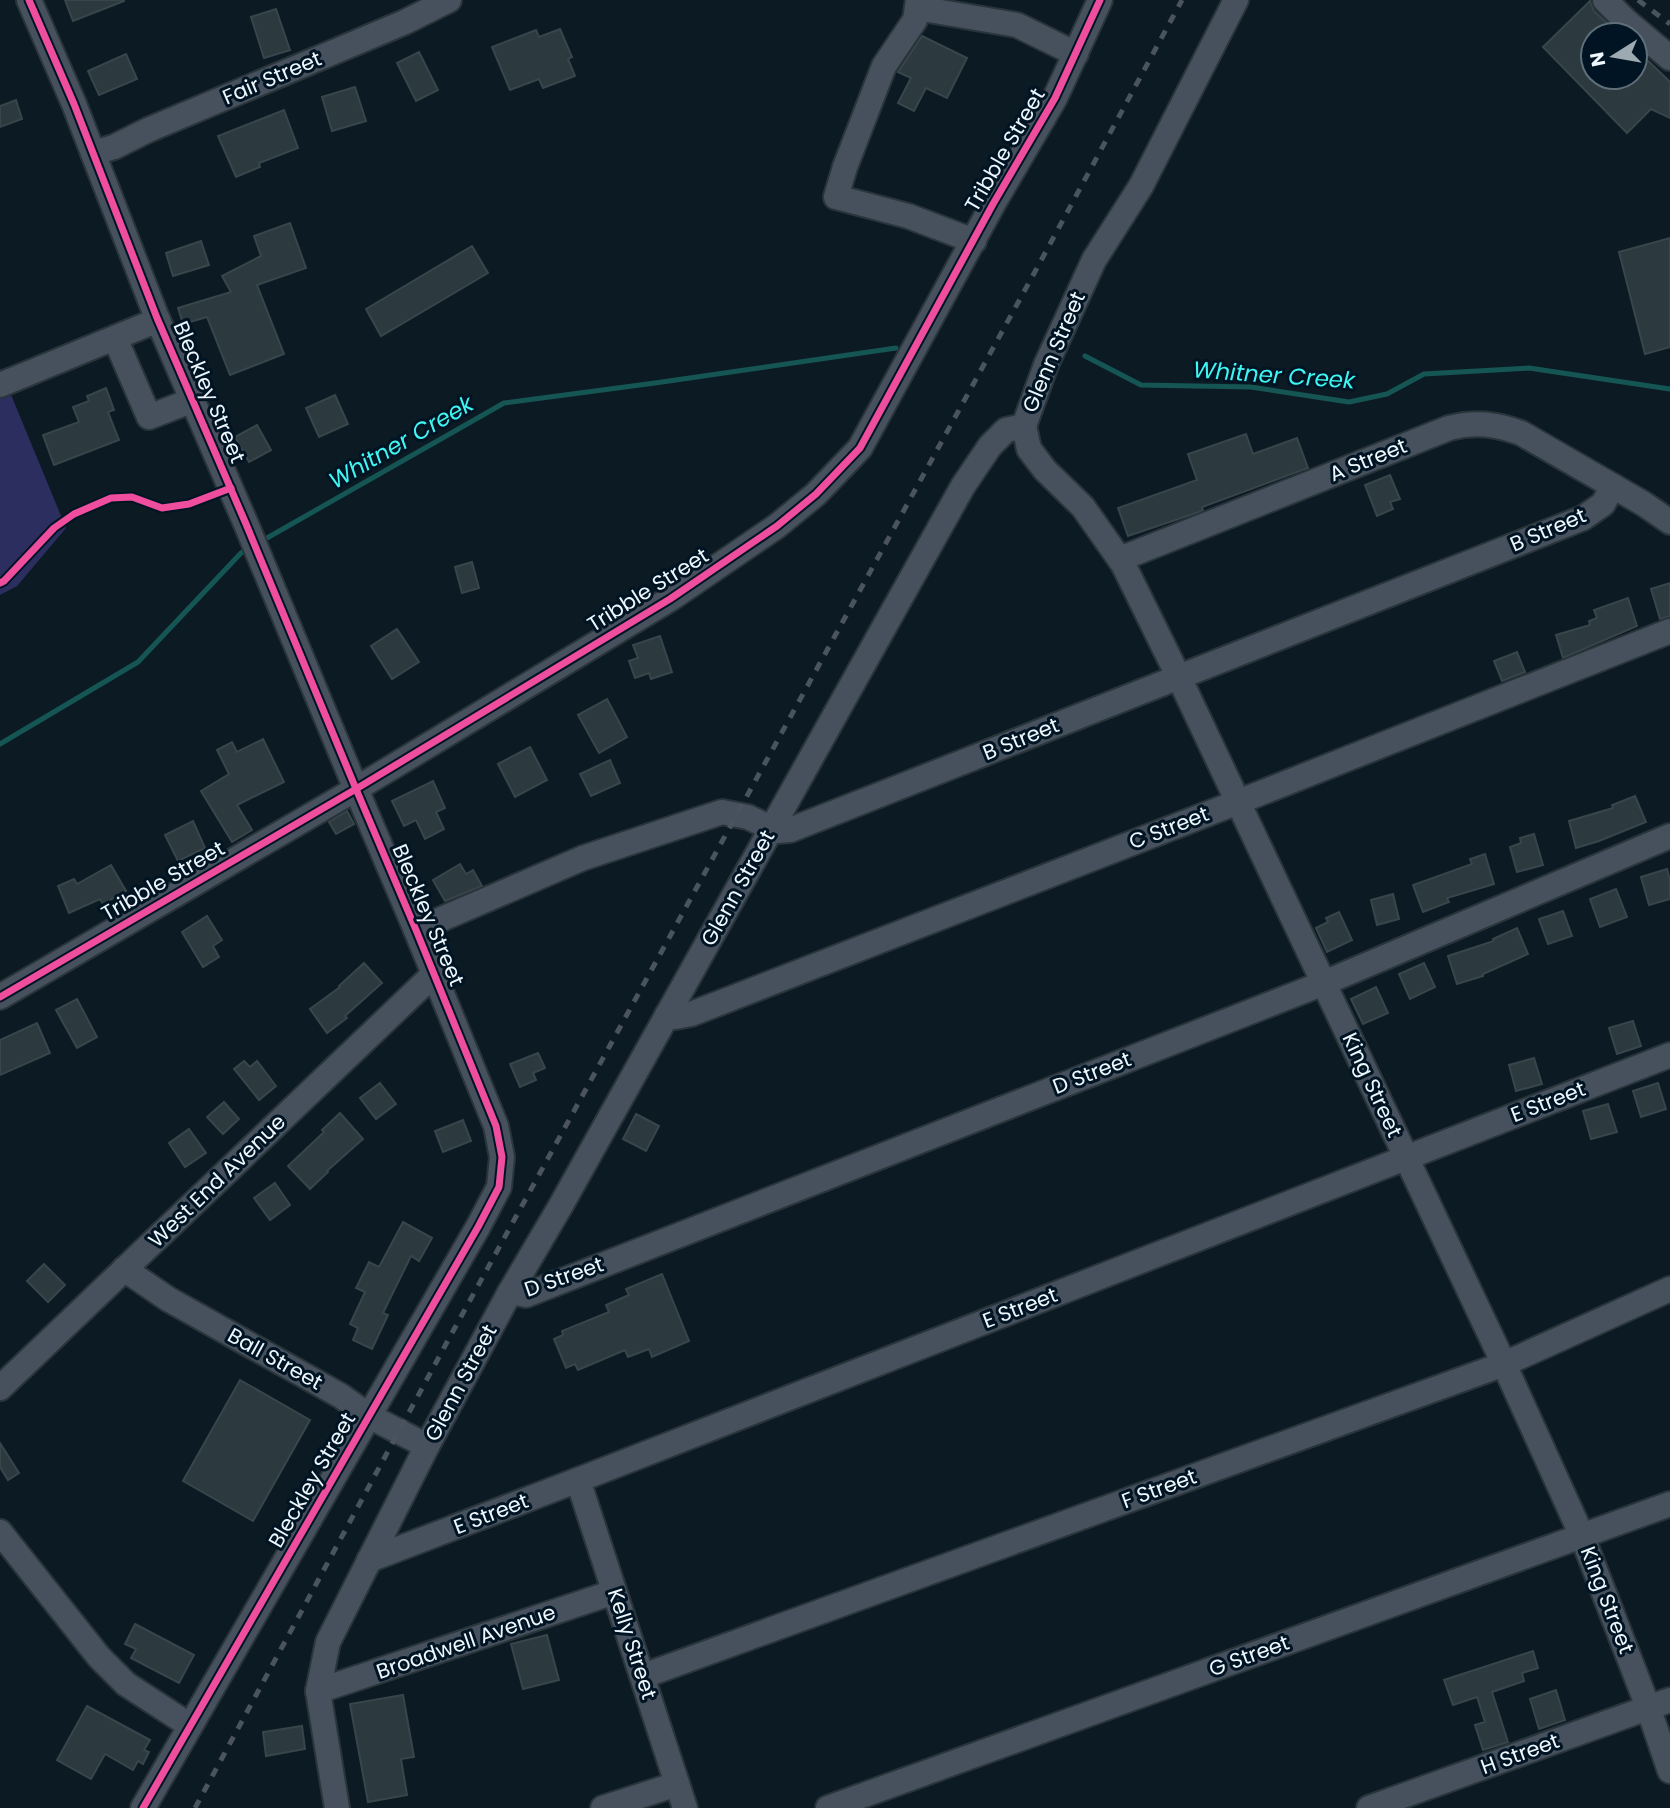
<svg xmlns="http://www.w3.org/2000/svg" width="1670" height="1808" font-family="Poppins,sans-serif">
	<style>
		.green { fill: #2c2e60 }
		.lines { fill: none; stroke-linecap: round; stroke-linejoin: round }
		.stream { stroke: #155655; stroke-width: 5 }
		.building { fill: #2c393e; stroke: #38464b; stroke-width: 2 }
		.minor-casing { stroke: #29353b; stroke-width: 28 }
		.minor { stroke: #46515d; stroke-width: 24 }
		.rail { stroke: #4a545e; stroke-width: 5; stroke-dasharray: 9 9; stroke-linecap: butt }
		.cycleway-casing { stroke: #001423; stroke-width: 11 }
		.cycleway { stroke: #ef4d9e; stroke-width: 7 }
		.labels { text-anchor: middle; stroke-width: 6; stroke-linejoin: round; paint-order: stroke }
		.street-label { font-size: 21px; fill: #edf7fd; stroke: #001423 }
		.water-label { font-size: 23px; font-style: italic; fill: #40f6f3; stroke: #001423 }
	</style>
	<rect width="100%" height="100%" fill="#0c1b23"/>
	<!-- green -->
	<polygon class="green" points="0,368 66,528 17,586 0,595"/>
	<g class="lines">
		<!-- stream -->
		<g class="stream">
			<polyline points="1085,356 1141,385 1251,387 1349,402 1387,394 1424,374 1529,368 1670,389"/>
			<polyline points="260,542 504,403 655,383 896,348"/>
			<polyline points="0,744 138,662 241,553 248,549"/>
		</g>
	</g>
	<!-- building -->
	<g class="building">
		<polygon points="65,0 124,0 124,1 73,21"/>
		<polygon points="1590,1 1594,11 1620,35 1593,35 1593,77 1635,77 1635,48 1670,82 1670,118 1651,109 1627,133 1543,47"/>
		<polygon points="276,9 290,50 264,58 251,17"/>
		<polygon points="560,29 572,57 568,59 575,76 543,88 539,79 510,90 492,47 536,30 539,37"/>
		<polygon points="922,36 967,58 947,98 926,88 914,111 898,103 911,78 898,72"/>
		<polygon points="419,52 438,90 416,101 397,63"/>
		<polygon points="126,54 137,79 99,95 88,71"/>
		<polygon points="355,87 366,121 332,131 322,97"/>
		<polygon points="16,100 22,119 0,127 0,106"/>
		<polygon points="284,110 298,148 259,163 260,167 236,177 218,136"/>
		<polygon points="290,223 306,268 257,285 284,354 230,375 207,317 183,324 178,308 231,292 222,276 261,256 254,236"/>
		<polygon points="1670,238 1670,347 1645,354 1619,252"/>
		<polygon points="201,241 209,265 173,276 166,253"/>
		<polygon points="472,246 488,273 381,336 366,309"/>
		<polygon points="106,388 114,410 108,412 119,440 54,465 43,435 79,422 73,407 89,401 87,396"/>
		<polygon points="335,395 348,424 319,437 306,408"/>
		<polygon points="257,425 271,450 249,462 235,437"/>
		<polygon points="1246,434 1253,454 1297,438 1308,468 1202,507 1203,510 1199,512 1128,536 1118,508 1197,480 1188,454"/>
		<polygon points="1390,475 1400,499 1390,502 1393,509 1377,516 1365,485"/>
		<polygon points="472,562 479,588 462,593 455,567"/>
		<polygon points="1670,583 1670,616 1660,619 1651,589"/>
		<polygon points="1628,598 1637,626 1563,658 1556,635 1590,625 1589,621 1597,618 1594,610"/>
		<polygon points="397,629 419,662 392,679 371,646"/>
		<polygon points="660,636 672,672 651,679 649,673 635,678 629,661 638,658 633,645"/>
		<polygon points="1517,652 1525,672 1502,681 1494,661"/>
		<polygon points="607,699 627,737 599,753 578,715"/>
		<polygon points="263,739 284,782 237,805 252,830 232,842 201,791 229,774 217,750 232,742 237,752"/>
		<polygon points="530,747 547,780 515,797 498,764"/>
		<polygon points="610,760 620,783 591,796 580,774"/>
		<polygon points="433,781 445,808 436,812 444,829 425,839 416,820 404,826 392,801"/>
		<polygon points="1635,796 1646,822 1599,841 1576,848 1569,821 1613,808 1612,805"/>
		<polygon points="347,811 354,824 336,834 329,822"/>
		<polygon points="193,821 205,848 178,861 165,835"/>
		<polygon points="1534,834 1543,865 1517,872 1510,847 1521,843 1520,838"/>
		<polygon points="1485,854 1494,884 1447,898 1449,902 1423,912 1413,885 1472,864 1470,859"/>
		<polygon points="460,864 466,874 473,870 482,886 445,901 433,880"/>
		<polygon points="111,865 126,891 103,904 100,899 69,913 58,886 74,879 77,884"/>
		<polygon points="1667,869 1670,880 1670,899 1649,905 1641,877"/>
		<polygon points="1616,889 1627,917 1600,927 1590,899"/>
		<polygon points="1393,894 1399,919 1377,925 1371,900"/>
		<polygon points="1563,911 1572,936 1548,944 1539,919"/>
		<polygon points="1339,912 1352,940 1327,952 1316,928 1328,922 1326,918"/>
		<polygon points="207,916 222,940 213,946 219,957 203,967 182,932"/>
		<polygon points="1517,928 1528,954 1483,974 1483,976 1457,984 1448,956 1494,941 1493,939"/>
		<polygon points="364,963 382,983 345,1016 347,1018 327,1033 310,1009 340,987 339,986"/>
		<polygon points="1424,963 1435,987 1410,999 1399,974"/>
		<polygon points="1376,987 1388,1013 1363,1024 1351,999"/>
		<polygon points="77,999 97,1037 77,1048 56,1010"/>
		<polygon points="1633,1021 1641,1046 1617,1054 1609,1028"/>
		<polygon points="37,1023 50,1053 0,1075 0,1040"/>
		<polygon points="538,1053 545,1068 533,1073 536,1080 520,1087 510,1064"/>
		<polygon points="1534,1058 1542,1084 1516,1091 1509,1065"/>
		<polygon points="244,1061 250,1067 257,1061 276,1086 259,1100 234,1069"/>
		<polygon points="380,1083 396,1104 376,1119 360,1098"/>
		<polygon points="1658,1083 1666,1109 1641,1117 1633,1091"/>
		<polygon points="224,1102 239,1119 223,1134 207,1117"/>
		<polygon points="1608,1104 1617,1132 1591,1139 1583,1111"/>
		<polygon points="340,1113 363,1139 327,1171 328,1172 310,1189 288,1166 324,1132 322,1130"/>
		<polygon points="636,1114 659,1126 646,1151 623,1139"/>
		<polygon points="463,1120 471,1141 443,1152 435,1131"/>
		<polygon points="189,1129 206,1153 185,1167 169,1143"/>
		<polygon points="275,1183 290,1205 270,1220 254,1198"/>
		<polygon points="403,1222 432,1238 419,1261 411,1256 383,1313 388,1315 372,1349 353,1340 358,1328 350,1324 365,1292 356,1288 369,1262 379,1267"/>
		<polygon points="44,1264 65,1285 48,1302 27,1281"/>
		<polygon points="662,1274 689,1341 652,1357 649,1349 628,1357 625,1350 578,1370 575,1364 566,1368 554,1339 563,1335 562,1331 609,1312 606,1305 629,1295 626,1289"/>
		<polygon points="240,1380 310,1420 253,1521 183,1481"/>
		<polygon points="0,1443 19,1473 8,1480 0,1467"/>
		<polygon points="135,1624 194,1655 179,1683 131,1658 136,1649 125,1644"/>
		<polygon points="547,1635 559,1680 523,1689 511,1644"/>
		<polygon points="1533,1651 1538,1668 1522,1673 1524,1681 1492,1692 1508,1742 1483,1750 1475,1725 1485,1722 1477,1697 1453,1705 1444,1680"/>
		<polygon points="1556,1690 1565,1720 1539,1729 1530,1699"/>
		<polygon points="403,1695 414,1757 401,1759 407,1795 368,1802 350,1704"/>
		<polygon points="87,1706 150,1740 144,1750 149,1752 143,1764 138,1761 133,1770 105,1754 91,1779 57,1760"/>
		<polygon points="302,1726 305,1749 266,1756 263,1732"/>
	</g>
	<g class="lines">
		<!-- minor casing -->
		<g class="minor-casing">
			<g id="minor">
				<polyline points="29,0 74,104 157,318 246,524 356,789 416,930 496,1126 502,1157 499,1187 478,1227 143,1808"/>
				<polyline points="918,0 915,20 884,66 845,167 836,197 908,216 974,241"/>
				<polyline points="1605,0 1626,21 1670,58"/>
				<polyline points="917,8 1017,25 1076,54"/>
				<polyline points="93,153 114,147 148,130 405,22 449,0"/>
				<polyline points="115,338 149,417 193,400"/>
				<polyline points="0,385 158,320"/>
				<polyline points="1024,426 1029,449 1045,470 1083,507 1123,564 1185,690 1504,1364 1582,1536 1648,1707 1670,1771"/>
				<polyline points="1024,426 1046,365 1094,260 1141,186 1236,0"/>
				<path d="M 1120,559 L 1449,428 C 1475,421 1496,424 1521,433 L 1644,504 L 1670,522"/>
				<polyline points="416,930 583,858 722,812 748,817 777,831 790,830 1583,518 1603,504 1613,486"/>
				<polyline points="0,997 356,789 670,599 777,526 816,494 860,448 993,204 1055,98 1100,0"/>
				<polyline points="667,1015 675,1017 691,1014 1238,802 1670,631"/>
				<polyline points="124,1269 168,1299 341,1396 369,1416 427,1446"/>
				<polyline points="510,1292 526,1295 1324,983 1670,836"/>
				<polyline points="0,1388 434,974"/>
				<polyline points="578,1480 685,1808"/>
				<polyline points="0,1532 99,1657 126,1684 189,1725"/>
				<polyline points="369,1560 578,1480 1670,1055"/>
				<polyline points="643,1676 1504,1364 1670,1289"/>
				<polyline points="318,1691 614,1592"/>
				<polyline points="337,1808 318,1691 328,1642 427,1446 510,1292 560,1207 963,486 990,446 1006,430 1024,426"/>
				<polyline points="603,1808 677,1784"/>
				<polyline points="828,1808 1670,1504"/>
				<polyline points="1369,1808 1670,1700"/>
			</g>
		</g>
		<!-- minor -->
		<use href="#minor" class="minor"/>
		<!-- rail -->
		<g class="rail">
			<polyline points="1638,0 1670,24"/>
			<polyline points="195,1808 446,1344 1037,268 1182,0"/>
		</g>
		<!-- cycleway casing -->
		<g class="cycleway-casing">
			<g id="cycleway">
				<polyline points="29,0 74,104 157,318 246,524 356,789 416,930 496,1126 502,1157 499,1187 478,1227 143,1808"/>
				<polyline points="0,583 4,581 54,528 74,514 111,498 132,497 162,508 189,504 231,488"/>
				<polyline points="0,997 356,789 670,599 777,526 816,494 860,448 993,204 1055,98 1100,0"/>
			</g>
		</g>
		<!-- cycleway -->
		<use href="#cycleway" class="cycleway"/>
	</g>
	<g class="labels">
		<!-- street labels -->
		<g class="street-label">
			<text transform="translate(272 78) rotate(-23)" y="7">Fair Street</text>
			<text transform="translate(1005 150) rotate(-60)" y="7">Tribble Street</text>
			<text transform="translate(1054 352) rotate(-67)" y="7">Glenn Street</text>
			<text transform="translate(209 392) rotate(67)" y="7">Bleckley Street</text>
			<text transform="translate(1368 460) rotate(-22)" y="7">A Street</text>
			<text transform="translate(1548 530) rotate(-23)" y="7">B Street</text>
			<text transform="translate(648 590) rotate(-32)" y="7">Tribble Street</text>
			<text transform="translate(1021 739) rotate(-22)" y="7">B Street</text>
			<text transform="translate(1169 828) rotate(-21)" y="7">C Street</text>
			<text transform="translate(163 881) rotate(-30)" y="7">Tribble Street</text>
			<text transform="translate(738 888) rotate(-61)" y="7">Glenn Street</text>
			<text transform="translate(428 915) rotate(67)" y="7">Bleckley Street</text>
			<text transform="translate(1092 1073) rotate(-21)" y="7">D Street</text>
			<text transform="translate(1372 1085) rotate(65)" y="7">King Street</text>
			<text transform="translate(1548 1102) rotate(-21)" y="7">E Street</text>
			<text transform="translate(217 1181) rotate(-44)" y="7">West End Avenue</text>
			<text transform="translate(564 1277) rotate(-19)" y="7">D Street</text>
			<text transform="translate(1020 1308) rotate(-21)" y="7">E Street</text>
			<text transform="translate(275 1359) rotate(29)" y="7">Ball Street</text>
			<text transform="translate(461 1383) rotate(-62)" y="7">Glenn Street</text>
			<text transform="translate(312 1480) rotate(-60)" y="7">Bleckley Street</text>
			<text transform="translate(1159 1489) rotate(-20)" y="7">F Street</text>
			<text transform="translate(491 1514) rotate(-21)" y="7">E Street</text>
			<text transform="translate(1607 1600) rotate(69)" y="7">King Street</text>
			<text transform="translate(466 1642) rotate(-19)" y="7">Broadwell Avenue</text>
			<text transform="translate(632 1644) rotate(72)" y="7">Kelly Street</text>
			<text transform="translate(1249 1656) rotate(-20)" y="7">G Street</text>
			<text transform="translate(1520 1754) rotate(-20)" y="7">H Street</text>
		</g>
		<!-- water labels -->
		<g class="water-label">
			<text transform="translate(1274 375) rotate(4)" y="8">Whitner Creek</text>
			<text transform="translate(401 442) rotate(-30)" y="8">Whitner Creek</text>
		</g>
	</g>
	<!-- north arrow -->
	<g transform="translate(1614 56) rotate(259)"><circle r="33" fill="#001423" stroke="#5f6f7a" stroke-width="2"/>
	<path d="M0-5L12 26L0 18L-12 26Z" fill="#9eaab1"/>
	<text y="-10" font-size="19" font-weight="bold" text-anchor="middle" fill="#edf7fd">N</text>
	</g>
</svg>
